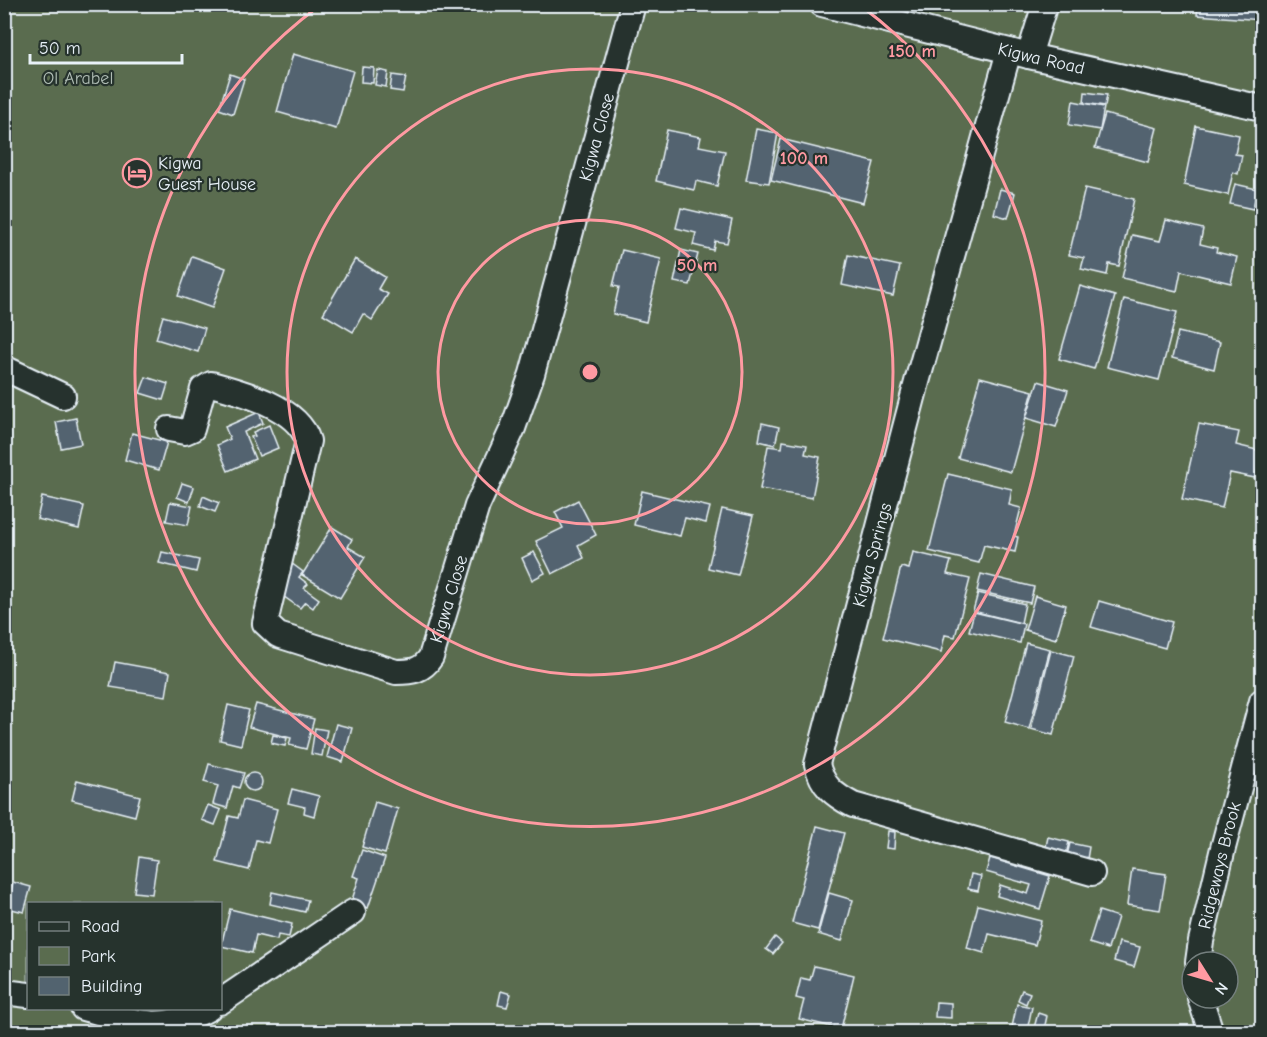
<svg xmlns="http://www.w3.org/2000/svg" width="1267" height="1037" font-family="'Comic Neue',sans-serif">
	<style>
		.green { fill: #5a6c4f; stroke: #a1aea4; stroke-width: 1.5; fill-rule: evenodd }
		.building { fill: #52636f; stroke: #e8f1f8; stroke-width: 1.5 }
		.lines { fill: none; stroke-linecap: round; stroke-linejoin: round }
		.minor-casing { stroke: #e8f1f8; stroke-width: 28 }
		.minor { stroke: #26332d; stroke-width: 24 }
		.ring { fill: none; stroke: #ff9aa2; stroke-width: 3 }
		.labels { text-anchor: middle; stroke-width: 4.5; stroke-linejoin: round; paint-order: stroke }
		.street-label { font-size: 18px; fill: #e8f1f8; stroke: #26332d }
		.park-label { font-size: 18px; fill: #afbcb4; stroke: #26332d }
		.poi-label { font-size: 18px; fill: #e8f1f8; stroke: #26332d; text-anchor: start }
		.centre { fill: #ff9aa2; stroke: #26332d; stroke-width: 3 }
		.ring-label { font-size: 18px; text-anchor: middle; font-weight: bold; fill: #ff9aa2; stroke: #26332d; stroke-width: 4.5; stroke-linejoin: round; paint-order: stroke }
	</style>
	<rect width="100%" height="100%" fill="#334141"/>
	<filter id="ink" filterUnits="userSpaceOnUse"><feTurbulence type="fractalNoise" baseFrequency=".0167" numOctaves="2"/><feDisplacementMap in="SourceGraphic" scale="12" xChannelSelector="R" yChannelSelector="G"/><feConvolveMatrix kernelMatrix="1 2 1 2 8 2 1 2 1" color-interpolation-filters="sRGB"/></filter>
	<g filter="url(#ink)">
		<!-- green -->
		<path class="green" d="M 5,5 L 1262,5 L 1262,1032 L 5,1032 ZM 28,904 L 220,904 L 220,1008 L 28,1008 ZM 1192,962 L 1228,962 L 1228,998 L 1192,998 Z"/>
		<!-- building -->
		<g class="building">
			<polygon points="1198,4 1262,4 1262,20 1197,15"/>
			<polygon points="293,54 353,71 336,129 277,112"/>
			<polygon points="362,67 374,68 373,83 361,82"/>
			<polygon points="378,70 388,72 386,87 375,85"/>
			<polygon points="230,74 244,79 233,114 219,109"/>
			<polygon points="392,75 406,77 403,92 390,90"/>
			<polygon points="1085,92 1107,95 1105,106 1084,103"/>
			<polygon points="1073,101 1104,107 1100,130 1069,125"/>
			<polygon points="1105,114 1157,128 1148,162 1095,148"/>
			<polygon points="1196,126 1239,135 1235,154 1242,155 1238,174 1233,172 1228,195 1184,185"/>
			<polygon points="756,129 778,133 769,183 746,180"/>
			<polygon points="667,130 701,137 699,146 725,151 717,186 696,181 694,190 656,181"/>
			<polygon points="781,139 874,162 863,203 771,180"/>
			<polygon points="1235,184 1257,189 1253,209 1230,204"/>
			<polygon points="1085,188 1134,199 1119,266 1109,264 1107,275 1081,269 1084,258 1069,255"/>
			<polygon points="1000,189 1015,193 1008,218 994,214"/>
			<polygon points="681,208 732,220 727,243 715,241 713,250 693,245 696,233 676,228"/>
			<polygon points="1166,220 1203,229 1200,244 1217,248 1216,252 1237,257 1231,283 1181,271 1177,291 1122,278 1132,235 1160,241"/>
			<polygon points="622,250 661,259 646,322 613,314 619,287 613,286"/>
			<polygon points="681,250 698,254 690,285 674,282"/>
			<polygon points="848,255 900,266 893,296 842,285"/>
			<polygon points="192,256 226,268 212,308 178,296"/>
			<polygon points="355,259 385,277 378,289 388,294 372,320 363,314 353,332 323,314"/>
			<polygon points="1080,286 1115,296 1094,369 1059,359"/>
			<polygon points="1124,299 1177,312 1159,380 1107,367"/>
			<polygon points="163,316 205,328 198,352 156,339"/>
			<polygon points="1178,332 1220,342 1214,369 1172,358"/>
			<polygon points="146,377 168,384 163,400 140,393"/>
			<polygon points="980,377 1033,391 1011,472 958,458"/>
			<polygon points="1038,381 1068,390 1056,427 1026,418"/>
			<polygon points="259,412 263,423 244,432 255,459 228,471 217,445 230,439 225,427"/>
			<polygon points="76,418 81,444 61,448 56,422"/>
			<polygon points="762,423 779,427 775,445 759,441"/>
			<polygon points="1199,424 1239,432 1236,445 1261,451 1255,478 1230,473 1222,508 1182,499"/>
			<polygon points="269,425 278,448 259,456 251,437 255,436 253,432"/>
			<polygon points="132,433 167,442 159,470 125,460"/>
			<polygon points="783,441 807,445 805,454 820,457 812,498 760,489 768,446 782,448"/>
			<polygon points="948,474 1012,489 1009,505 1021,508 1014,536 1018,537 1015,552 984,545 979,563 929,551"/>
			<polygon points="182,483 194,487 189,502 177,497"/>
			<polygon points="642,491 710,507 706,523 685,518 680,536 634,525"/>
			<polygon points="203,496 219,503 215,512 200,506"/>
			<polygon points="42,497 84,506 79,529 37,519"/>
			<polygon points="578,500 596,535 578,545 584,558 552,574 536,541 563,528 555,512"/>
			<polygon points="170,502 192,506 188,525 166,521"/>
			<polygon points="722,509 753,516 738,575 708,568"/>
			<polygon points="332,527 352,539 348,547 365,557 340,598 302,575"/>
			<polygon points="162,552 199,560 196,572 159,563"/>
			<polygon points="534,552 545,573 532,580 522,558"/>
			<polygon points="913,552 951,561 947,574 970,579 955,637 945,635 941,652 883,638 901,567 909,569"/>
			<polygon points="291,563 303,572 299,577 308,584 304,588 319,599 313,608 305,602 300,608 273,589"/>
			<polygon points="981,574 1034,587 1030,603 977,591"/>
			<polygon points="978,593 1025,604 1021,623 973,611"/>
			<polygon points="1035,596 1066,605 1056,639 1025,630"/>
			<polygon points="1099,601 1172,622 1165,648 1091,627"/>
			<polygon points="974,612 1024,624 1020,643 969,631"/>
			<polygon points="1026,643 1050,649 1029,729 1005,722"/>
			<polygon points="1051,650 1074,656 1053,735 1031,729"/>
			<polygon points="115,662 170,672 166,696 110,687"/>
			<polygon points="256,704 314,719 306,749 289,745 291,738 249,727"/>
			<polygon points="228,705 249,710 241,745 220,740"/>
			<polygon points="336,724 352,728 343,762 327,757"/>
			<polygon points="315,728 327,730 322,756 311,754"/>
			<polygon points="273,735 287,738 285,746 271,743"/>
			<polygon points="209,764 244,773 239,788 233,786 227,808 213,804 218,786 204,782"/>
			<circle cx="253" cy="782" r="9"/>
			<polygon points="77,780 140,796 135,816 72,800"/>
			<polygon points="292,789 319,796 314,816 304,813 305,807 288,803"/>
			<polygon points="243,800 277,809 268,843 256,840 249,870 217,862 229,816 238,818"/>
			<polygon points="375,802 398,809 385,854 362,847"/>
			<polygon points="208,805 221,810 215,825 202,820"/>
			<polygon points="817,826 844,833 818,930 792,923"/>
			<polygon points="888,831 895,832 894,849 886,848"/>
			<polygon points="1048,837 1069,842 1066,855 1045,851"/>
			<polygon points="1070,843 1089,847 1087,859 1067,855"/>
			<polygon points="362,850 385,858 368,908 351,903 359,878 353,876"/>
			<polygon points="139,857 157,860 152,894 134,892"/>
			<polygon points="990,858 1050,876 1040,909 997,896 1000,885 1028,894 1031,885 986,872"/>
			<polygon points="1132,869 1166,874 1160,910 1127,905"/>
			<polygon points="971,874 981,876 978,891 968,889"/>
			<polygon points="13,882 31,887 24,912 7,908"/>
			<polygon points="272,892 308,900 305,912 270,904"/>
			<polygon points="829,893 853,900 842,941 818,934"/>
			<polygon points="978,905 1041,921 1035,945 989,934 984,953 967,948"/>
			<polygon points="230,909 292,924 289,937 278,935 277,940 256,935 252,953 221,946"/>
			<polygon points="1099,911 1118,917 1108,949 1089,943"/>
			<polygon points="775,937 782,943 773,954 766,949"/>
			<polygon points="1119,942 1140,947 1134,967 1114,961"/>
			<polygon points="814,966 854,975 841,1029 799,1019 804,1000 796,998 801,978 810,980"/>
			<polygon points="1022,990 1030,993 1026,1004 1018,1000"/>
			<polygon points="501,991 511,994 507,1007 498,1005"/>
			<polygon points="936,1002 951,1003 951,1018 935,1017"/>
			<polygon points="1017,1004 1032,1007 1027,1031 1012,1027"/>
			<polygon points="1038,1013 1047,1016 1045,1025 1053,1027 1052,1032 1034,1028"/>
			<polygon points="944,1024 952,1025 952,1032 943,1032"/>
			<polygon points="74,1027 96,1032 69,1032"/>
		</g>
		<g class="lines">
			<!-- minor casing -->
			<g class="minor-casing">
				<g id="minor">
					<path id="s1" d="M 822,4 L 1029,56 L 1262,108"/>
					<path d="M 1009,51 L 917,382 L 817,764 C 822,786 834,795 853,805 L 1092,873"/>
					<polyline points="1029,56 1045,4"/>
					<polyline points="4,368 63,396"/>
					<path id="s2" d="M 169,429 L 185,432 L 192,429 L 203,389 L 211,384 C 241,392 298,407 308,441 L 265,623 L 278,635 L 396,672 C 412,672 422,671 431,657 L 477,506 L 513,428 L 532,374 L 633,4"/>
					<path id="s3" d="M 1198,962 L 1201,941 L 1223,848 L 1262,701"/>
					<polyline points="4,992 28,995"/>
					<polyline points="1200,998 1211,1032"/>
					<polyline points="220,1002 353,912"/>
					<path d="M 83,1008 C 132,1021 161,1035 209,1008"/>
				</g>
			</g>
			<!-- minor -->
			<use href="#minor" class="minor"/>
		</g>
	</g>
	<!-- distance rings -->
	<g class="ring">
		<circle cx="590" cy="372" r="152"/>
		<circle cx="590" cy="372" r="303"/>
		<path d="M861 6A455 455 0 1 1 319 6"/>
	</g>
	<!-- icons -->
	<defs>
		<g id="hotel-ring" transform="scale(1.5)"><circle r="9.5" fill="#26332d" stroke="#ff9aa2" stroke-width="1.5"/><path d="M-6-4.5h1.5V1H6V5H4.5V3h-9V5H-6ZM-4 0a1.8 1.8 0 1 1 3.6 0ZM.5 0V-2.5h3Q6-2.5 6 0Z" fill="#ff9aa2"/></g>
	</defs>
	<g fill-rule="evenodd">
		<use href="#hotel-ring" x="137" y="173"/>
	</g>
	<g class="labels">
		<!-- street labels -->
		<g class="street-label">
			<text dy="6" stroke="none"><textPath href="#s1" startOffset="226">Kigwa Road</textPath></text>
			<text dy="6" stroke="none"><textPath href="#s2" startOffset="1107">Kigwa Close</textPath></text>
			<text transform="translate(872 555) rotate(-75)" y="6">Kigwa Springs</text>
			<text dy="6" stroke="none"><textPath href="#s2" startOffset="621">Kigwa Close</textPath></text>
			<text dy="6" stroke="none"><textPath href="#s3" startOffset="99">Ridgeways Brook</textPath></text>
		</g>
		<!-- park labels -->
		<g class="park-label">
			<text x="78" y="84">Ol Arabel</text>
		</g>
		<!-- poi labels -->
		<g class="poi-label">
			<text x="158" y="169">Kigwa<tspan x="158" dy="21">Guest House</tspan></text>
		</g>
	</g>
	<circle cx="590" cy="372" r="9" class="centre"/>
	<g class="ring-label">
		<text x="912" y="57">150 m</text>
		<text x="804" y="164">100 m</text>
		<text x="697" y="271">50 m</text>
	</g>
	<!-- margin -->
	<rect width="1267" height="1037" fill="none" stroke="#26332d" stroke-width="24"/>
	<rect x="12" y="12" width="1243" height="1013" fill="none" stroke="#e8f1f8" stroke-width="2" filter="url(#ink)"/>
	<!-- legend -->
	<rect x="27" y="902" width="195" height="108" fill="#26332d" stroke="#747f7e" stroke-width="1.5"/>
	<rect x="39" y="922" width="30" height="9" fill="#26332d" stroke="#747f7e" stroke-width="1.5"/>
	<text x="81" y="932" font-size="18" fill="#e8f1f8">Road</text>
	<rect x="39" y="947" width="30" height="18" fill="#5a6c4f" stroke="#747f7e" stroke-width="1.5"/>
	<text x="81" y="962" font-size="18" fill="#e8f1f8">Park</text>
	<rect x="39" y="977" width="30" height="18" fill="#52636f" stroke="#747f7e" stroke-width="1.5"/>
	<text x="81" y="992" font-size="18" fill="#e8f1f8">Building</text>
	<!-- north arrow -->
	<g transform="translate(1210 980) rotate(127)"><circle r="28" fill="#26332d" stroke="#747f7e" stroke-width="1.5"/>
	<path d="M0-4.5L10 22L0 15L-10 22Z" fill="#ff9aa2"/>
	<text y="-9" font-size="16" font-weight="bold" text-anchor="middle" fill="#e8f1f8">N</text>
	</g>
	<!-- scale -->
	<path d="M30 54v9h152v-9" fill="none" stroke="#e8f1f8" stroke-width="3"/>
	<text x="39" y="54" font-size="18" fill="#e8f1f8" stroke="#26332d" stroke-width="4.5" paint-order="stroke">50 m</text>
</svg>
